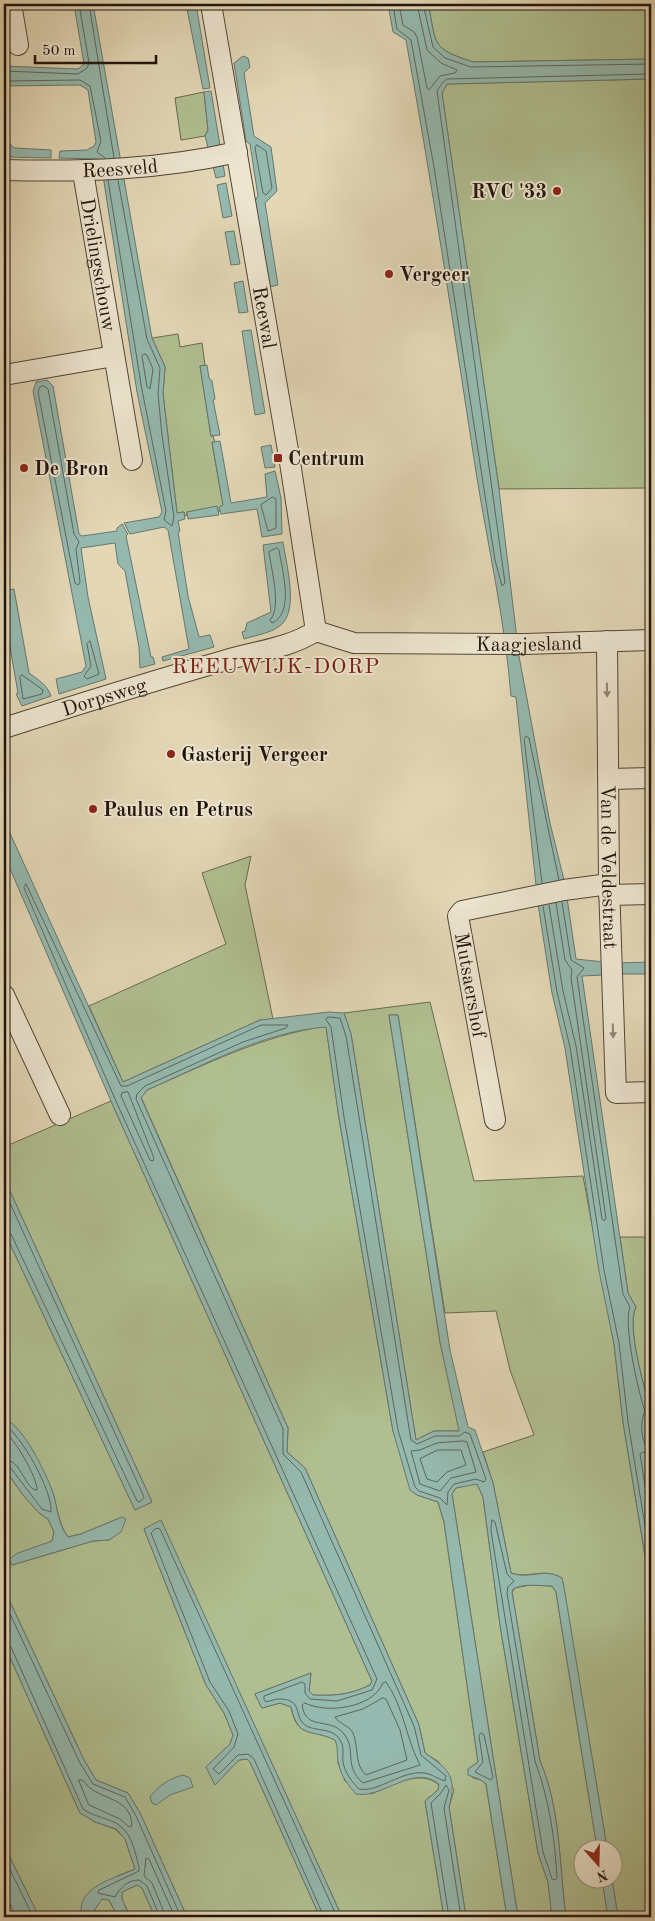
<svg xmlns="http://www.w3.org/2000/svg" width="655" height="1921" font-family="'Old Standard TT',serif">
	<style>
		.green { fill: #b0bf91; stroke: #686a4e }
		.water { fill: #95b9af; stroke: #67776e }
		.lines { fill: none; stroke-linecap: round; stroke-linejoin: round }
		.shore { stroke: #5b665e; stroke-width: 1 }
		.minor-casing { stroke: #524536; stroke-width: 22 }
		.minor { stroke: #ede5d0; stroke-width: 20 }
		.oneway { fill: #918778 }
		.poi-dot { fill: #8f2418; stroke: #ede5d0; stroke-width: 2 }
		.labels { text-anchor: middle; stroke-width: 4; stroke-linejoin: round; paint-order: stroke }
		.street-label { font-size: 20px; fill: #21140c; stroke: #ede5d0 }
		.poi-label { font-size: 20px; font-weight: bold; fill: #21140c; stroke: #ede5d0; text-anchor: start }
		.quarter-label { font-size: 22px; letter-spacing: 1px; fill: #7a1f14; stroke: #ede5d0 }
	</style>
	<rect width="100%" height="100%" fill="#e3d7b6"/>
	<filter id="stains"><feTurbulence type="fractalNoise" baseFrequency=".004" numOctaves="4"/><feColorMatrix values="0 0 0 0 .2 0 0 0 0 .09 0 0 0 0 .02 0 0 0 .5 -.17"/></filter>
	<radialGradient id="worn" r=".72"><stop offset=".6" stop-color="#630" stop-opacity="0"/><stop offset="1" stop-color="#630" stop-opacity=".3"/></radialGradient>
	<!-- green -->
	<g class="green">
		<path d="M 428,4 L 651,4 L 651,59 L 473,62 C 430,48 437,45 428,4 Z"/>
		<polygon points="651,79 651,488 499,489 442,93 447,84"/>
		<polygon points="204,92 208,130 205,136 181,140 175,98"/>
		<polygon points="178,334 180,347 202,343 205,365 200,366 211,436 213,436 215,442 212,443 223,505 220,507 220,511 218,511 217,507 187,512 187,515 184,516 184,512 177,513 163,394 165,367 152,338"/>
		<polygon points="251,856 245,885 273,1019 260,1020 123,1082 89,1006 226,944 202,873"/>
		<path d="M 430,1002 L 474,1181 L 583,1176 L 614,1344 L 623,1422 L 651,1592 L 651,1917 L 618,1917 L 612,1879 L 612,1848 L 607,1848 L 562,1578 C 543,1567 531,1579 511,1573 L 493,1483 L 483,1452 L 534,1435 L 510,1370 L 496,1311 L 445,1313 L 398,1015 L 389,1015 L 440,1342 L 460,1431 L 434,1431 L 416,1440 L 351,1034 L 344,1013 Z"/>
		<path d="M 326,1026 L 339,1118 L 393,1431 L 417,1495 L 438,1502 L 444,1522 L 478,1762 L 468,1769 L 473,1778 L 481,1780 L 486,1784 L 507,1917 L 466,1917 L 449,1807 L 454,1790 L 439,1762 L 425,1753 L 419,1725 L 305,1468 L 287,1452 L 288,1428 L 141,1097 L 147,1090 C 206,1064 262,1036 326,1026 Z"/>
		<path d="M 111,1101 L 372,1681 L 370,1685 C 350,1695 334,1696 313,1695 L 309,1691 L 311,1673 L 255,1694 L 262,1708 L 280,1703 L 291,1707 C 297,1739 311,1728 335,1740 L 339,1750 L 338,1763 L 345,1781 L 371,1794 C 391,1786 420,1768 439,1785 L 438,1790 L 425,1801 L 444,1917 L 342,1917 L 161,1521 L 144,1529 L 206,1685 L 224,1713 L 233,1735 L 230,1744 L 206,1767 L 215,1784 L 239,1760 L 247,1759 L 250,1762 L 320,1917 L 187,1917 L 140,1813 L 128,1793 L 96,1780 L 84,1760 L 4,1589 L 4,1468 L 23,1495 L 39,1513 L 48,1519 L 54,1532 L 52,1541 L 10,1559 L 12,1565 L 93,1541 L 109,1540 L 117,1534 L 122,1517 L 81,1534 L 68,1537 C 57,1522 58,1505 51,1489 C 39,1464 22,1442 6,1419 L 4,1419 L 4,1231 L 135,1510 L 152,1502 L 4,1178 L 4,1147 Z"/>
		<path d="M 620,1237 L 651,1237 L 651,1409 L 649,1407 C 644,1384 626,1326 636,1307 L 628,1293 Z"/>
		<polygon points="470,1484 477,1484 483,1497 500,1625 538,1853 548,1882 552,1917 518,1917 452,1494 456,1488"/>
		<path d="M 530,1585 L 552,1586 L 556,1592 L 597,1848 L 582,1848 L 582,1878 L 602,1879 L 608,1917 L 566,1917 C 559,1865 561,1810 540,1761 L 512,1592 L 515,1588 Z"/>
		<polygon points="4,1644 80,1813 95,1822 115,1829 125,1839 135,1869 117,1876 81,1913 82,1917 39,1917 4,1845"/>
		<polygon points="137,1885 142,1888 155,1917 130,1917 122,1899 122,1892"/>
		<polygon points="4,1890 16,1917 4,1917"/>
		<polygon points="101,1899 109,1900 118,1917 95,1917 94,1911"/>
	</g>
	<!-- water -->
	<g class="water">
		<polygon points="74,4 93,4 152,338 165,367 163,394 177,513 184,512 185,519 178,521 180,531 178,532 188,596 199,637 210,635 214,647 163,661 162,657 189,649 168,530 164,527 130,534 124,523 159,517 162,512 137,392 101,163 99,159 59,158 60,151 87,150 94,146 96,142 88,90 80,85 4,86 4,66 78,69 84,64"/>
		<polygon points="186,4 196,4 210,88 203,89"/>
		<path d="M 388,4 L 428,4 C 437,45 430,48 473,62 L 651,59 L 651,79 L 447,84 L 442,93 L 499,489 L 519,656 L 550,823 L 565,884 L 576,959 L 604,962 L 604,975 L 582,976 L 628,1293 L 636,1307 C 626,1326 644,1384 649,1407 L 651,1409 L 651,1415 L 647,1416 L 651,1464 L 651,1592 L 623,1422 L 614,1344 L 599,1271 L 565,1048 L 552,993 L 538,904 L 516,697 L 511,696 C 505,620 488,547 476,472 C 454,328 432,184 406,40 L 393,32 Z"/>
		<polygon points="243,56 248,58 250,67 244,73 254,136 271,147 277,191 265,203 278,285 269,287 255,201 258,196 250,144 246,141 234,63"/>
		<polygon points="211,91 225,176 216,178 205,136 208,130 204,92"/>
		<polygon points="4,112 10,144 14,148 51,150 51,158 4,157"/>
		<polygon points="226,183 232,216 223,218 217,185"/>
		<polygon points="234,231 240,264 231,265 225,232"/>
		<polygon points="243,281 248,312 239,313 234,283"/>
		<polygon points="251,330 265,413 255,415 242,331"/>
		<polygon points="207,365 209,378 212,381 215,399 213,400 220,435 211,436 200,366"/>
		<polygon points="47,380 53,386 79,534 82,536 117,531 117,528 122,524 128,534 126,536 151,657 153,657 155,664 140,668 139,647 125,571 118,564 115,543 81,548 88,597 106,679 59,694 56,679 82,672 86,666 33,391 36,382"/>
		<polygon points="220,441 231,503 267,497 265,474 275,471 281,498 282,534 262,537 257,509 221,514 219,507 223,505 212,442"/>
		<polygon points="271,445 275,467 265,468 261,447"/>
		<polygon points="217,506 219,515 188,519 187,512"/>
		<path d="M 283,542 C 286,563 298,606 283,623 C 274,633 256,635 244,639 L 242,632 L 245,631 L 247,623 L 271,612 L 263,545 Z"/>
		<path d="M 14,589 L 29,673 C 39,680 47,685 51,696 L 22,706 L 16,694 L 18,693 L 6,624 L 4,624 L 4,590 Z"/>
		<path d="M 4,820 L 123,1082 L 260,1020 L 329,1012 L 344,1013 L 351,1034 L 416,1440 L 434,1431 L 459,1431 L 440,1342 L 389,1015 L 398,1015 L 450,1350 L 468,1427 L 475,1430 L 493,1483 L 511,1573 C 531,1580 543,1567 562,1578 L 565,1593 L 607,1848 L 597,1848 L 556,1592 L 552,1586 C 539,1586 524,1583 513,1589 L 512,1592 L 540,1761 C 561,1810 559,1865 566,1917 L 552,1917 L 548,1882 L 538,1853 L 500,1625 L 483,1497 L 477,1484 L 456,1488 L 452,1494 L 518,1917 L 507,1917 L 486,1784 L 481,1780 L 468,1775 L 468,1769 L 478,1762 L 444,1522 L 438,1502 L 417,1495 L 410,1490 L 393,1431 L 339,1118 L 326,1027 C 263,1032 204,1065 147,1090 L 141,1098 L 288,1428 L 287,1452 L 305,1468 L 419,1725 L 425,1753 C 450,1770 457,1777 449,1807 L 466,1917 L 444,1917 L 425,1801 L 438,1790 L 439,1784 C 414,1763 383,1799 356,1794 C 348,1785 341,1776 339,1765 C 336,1756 339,1749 335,1740 C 310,1728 299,1740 291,1707 L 280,1703 L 262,1708 L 255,1694 L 311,1673 L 309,1691 L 313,1695 C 334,1696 350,1695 370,1685 L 372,1681 L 111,1101 L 4,855 Z"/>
		<polygon points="651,962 651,974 618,974 618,963"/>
		<polygon points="4,1178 152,1502 135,1510 4,1231"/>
		<path d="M 4,1419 C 23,1424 48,1477 54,1496 C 58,1511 58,1524 68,1537 L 81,1534 L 122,1517 L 126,1519 L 121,1532 L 109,1540 L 93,1541 L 12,1565 L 9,1559 L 18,1553 L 52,1541 L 54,1532 L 48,1519 L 39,1513 L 23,1495 L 4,1468 Z"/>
		<polygon points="161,1520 342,1917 320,1917 250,1762 247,1759 239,1760 215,1785 206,1767 230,1744 233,1735 224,1713 206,1685 144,1529"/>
		<path d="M 4,1589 L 84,1760 L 96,1780 L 128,1793 L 140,1813 L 187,1917 L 155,1917 L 142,1888 L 137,1885 L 122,1892 L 122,1899 L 130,1917 L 118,1917 L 109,1900 L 102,1899 L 94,1911 L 95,1917 L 82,1917 C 74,1887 116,1878 135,1869 L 125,1839 L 116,1829 L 95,1822 L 80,1813 L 4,1644 Z"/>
		<path d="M 183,1775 L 190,1778 L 193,1787 L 170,1795 L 156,1805 L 152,1803 L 150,1797 C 160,1785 168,1779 183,1775 Z"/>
		<polygon points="4,1845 39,1917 16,1917 4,1890"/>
		<polygon points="602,1879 612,1879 618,1917 608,1917"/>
	</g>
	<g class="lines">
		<!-- shore -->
		<g class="shore">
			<polyline points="89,4 114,158"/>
			<polyline points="393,4 397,29 411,40 434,167 495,560 502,586 505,583 437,91 443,82 447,79 651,74"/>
			<polyline points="399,4 403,25 414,32 417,37 427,88 429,90 440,76 455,73 457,70 441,63 427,50 417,4"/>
			<polyline points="423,4 433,47 445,58 471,67 651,64"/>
			<polyline points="4,71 78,74 87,68 89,63 79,4"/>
			<polyline points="4,81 80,80 90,86 101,141 97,152 105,158"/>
			<polygon points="257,145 266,151 272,188 266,195 263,193 255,148"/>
			<polyline points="108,180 142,390 166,511 164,520 172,526 174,517 162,435 158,394 160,368 147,339 118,180"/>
			<polygon points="144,354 147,355 153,369 150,389 147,387 142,356"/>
			<polygon points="44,386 48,389 74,534 79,542 76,549 80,582 78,585 75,583 38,392 40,387"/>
			<polygon points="273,497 276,499 276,528 268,531 261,505"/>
			<path d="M 277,548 L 279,550 C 282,570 295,613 272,623 L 270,620 C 282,607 271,569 269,552 Z"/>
			<polygon points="90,641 99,674 87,679 84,676 91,666 87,644"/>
			<polygon points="22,675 43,690 42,694 23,699 20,678"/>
			<polyline points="542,883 524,739 526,736 529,738 559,880"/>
			<path d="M 26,884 L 121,1086 L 127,1086 L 261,1025 L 288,1025 L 286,1028 L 243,1042 L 145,1086 L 137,1094 L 136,1099 L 283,1429 L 283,1454 L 301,1472 L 414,1726 L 421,1755 L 446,1776 L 445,1781 C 437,1779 433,1774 424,1773 C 402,1770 378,1793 359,1789 C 352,1782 345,1773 343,1762 C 342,1754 345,1748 340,1740 C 333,1727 315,1732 305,1725 C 296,1719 300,1707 292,1702 C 283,1697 276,1699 266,1702 L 264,1700 L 264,1696 L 302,1682 L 305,1684 L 305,1693 L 310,1699 L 337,1701 L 372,1690 L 377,1679 L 115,1099 L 24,888 Z"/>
			<path d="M 562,902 L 571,960 L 584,968 L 577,977 L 623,1294 L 630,1307 C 623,1323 638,1392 645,1411 C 640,1420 641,1438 646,1446 L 651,1447"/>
			<polyline points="549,905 563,991 576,1046 602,1219 604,1221 606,1218 571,978 572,970 565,960 556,903"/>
			<polyline points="543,906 557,992 570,1047 604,1270 619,1343 628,1422 651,1562"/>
			<polygon points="328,1017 340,1018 346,1036 411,1440 417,1444 435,1436 459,1436 465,1432 470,1434 486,1479 484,1482 476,1479 454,1484 448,1492 447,1505 440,1498 419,1491 415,1487 398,1430 344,1117 331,1027 326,1020"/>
			<polygon points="128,1092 154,1158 153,1161 150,1160 121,1096 122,1093"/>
			<polyline points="4,1190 144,1497 140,1502 137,1501 11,1234 4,1230"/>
			<path d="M 4,1424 C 21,1435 53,1491 51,1512 L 42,1509 L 10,1467 L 4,1465"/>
			<path d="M 4,1431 C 15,1439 37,1477 37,1490 C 25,1490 22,1460 4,1459"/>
			<polygon points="463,1441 467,1442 476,1472 451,1478 440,1491 420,1484 411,1451 420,1450 437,1443"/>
			<polygon points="438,1450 461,1450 466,1465 447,1472 437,1482 427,1479 420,1459"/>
			<polyline points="651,1454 642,1452 640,1454 651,1523"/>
			<path d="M 492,1520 L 495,1522 L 507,1574 L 514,1581 L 508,1587 L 507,1593 L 535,1761 C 549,1799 555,1838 557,1878 L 555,1880 L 552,1879 L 543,1852 L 491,1531 Z"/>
			<polyline points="4,1601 80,1763 93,1784 125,1797 136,1816 181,1917"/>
			<path d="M 4,1644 L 11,1647 L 83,1809 C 94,1817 109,1818 119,1825 C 132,1834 135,1852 139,1867 L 139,1871 L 99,1890 L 98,1893 L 115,1897 C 120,1888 127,1880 139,1880 L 147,1886 L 160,1917"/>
			<path d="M 386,1682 C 404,1707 406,1739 420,1765 L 363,1783 C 343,1766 357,1750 344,1734 C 330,1716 306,1732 302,1705 L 305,1703 C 327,1714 373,1708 383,1683 Z"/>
			<path d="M 383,1698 L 386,1699 L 400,1730 L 407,1760 L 366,1775 C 354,1765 359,1747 353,1733 C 349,1725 339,1724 335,1717 L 363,1709 Z"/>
			<polygon points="481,1733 484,1735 493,1777 491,1780 475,1772 483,1762 479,1736"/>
			<path d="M 79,1780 L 83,1780 C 95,1801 132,1795 132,1826 L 129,1827 L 120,1819 L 89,1805 Z"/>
			<polyline points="4,1857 33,1917"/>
			<polyline points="166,1917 152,1883 144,1876 146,1858 149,1859 175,1917"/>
			<polyline points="324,1917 254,1759 248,1754 238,1755 219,1774 213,1769 234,1747 238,1734 229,1711 210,1682 151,1533 156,1528 160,1529 337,1917"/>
			<polyline points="449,1917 431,1803 441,1793 446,1785 449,1790 444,1808 461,1917"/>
		</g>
		<!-- minor casing -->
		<g class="minor-casing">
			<g id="minor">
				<polyline points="11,4 18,45"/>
				<path id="s1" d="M 211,4 L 289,456 L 316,631"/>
				<path id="s2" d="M 4,170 C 83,172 159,170 237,152"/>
				<path id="s3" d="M 83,172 L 132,460"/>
				<polyline points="4,375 114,356"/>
				<path id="s4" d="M 607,641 L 609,884 L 616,1093 L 651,1092"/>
				<path id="s5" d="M 4,728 C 76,705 149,682 223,661 C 255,651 287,649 316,631 L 354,643 L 525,644 L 651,640"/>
				<polyline points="609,779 651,778"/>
				<polyline points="609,895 651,894"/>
				<polyline points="4,995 60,1115"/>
				<polyline points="495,1120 458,916 462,911 564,890 609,884"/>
			</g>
		</g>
		<!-- minor -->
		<use href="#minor" class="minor"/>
	</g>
	<!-- one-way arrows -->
	<defs><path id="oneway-solid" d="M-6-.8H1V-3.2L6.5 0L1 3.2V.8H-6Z" transform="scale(1.25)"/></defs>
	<g class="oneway">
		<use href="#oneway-solid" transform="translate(607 690) rotate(89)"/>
		<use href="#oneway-solid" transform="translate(613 1031) rotate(88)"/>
	</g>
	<!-- markers -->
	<g class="poi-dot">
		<circle cx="557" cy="191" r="5"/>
		<circle cx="389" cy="274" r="5"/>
		<rect x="273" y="453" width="10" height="10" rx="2.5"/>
		<circle cx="24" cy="468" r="5"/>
		<circle cx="171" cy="754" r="5"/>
		<circle cx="93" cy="809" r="5"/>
	</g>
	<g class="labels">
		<!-- street labels -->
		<g class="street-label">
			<text dy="7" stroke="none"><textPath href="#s2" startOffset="116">Reesveld</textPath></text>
			<text dy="7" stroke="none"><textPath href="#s3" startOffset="94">Drielingschouw</textPath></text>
			<text dy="7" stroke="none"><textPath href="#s1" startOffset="318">Reewal</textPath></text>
			<text dy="7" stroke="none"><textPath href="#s5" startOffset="542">Kaagjesland</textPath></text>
			<text dy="7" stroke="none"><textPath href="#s5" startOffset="105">Dorpsweg</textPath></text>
			<text dy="7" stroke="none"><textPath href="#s4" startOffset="226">Van de Veldestraat</textPath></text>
			<text transform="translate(471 985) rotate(80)" y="7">Mutsaershof</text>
		</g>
		<!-- poi labels -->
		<g class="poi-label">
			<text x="547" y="198" text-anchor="end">RVC '33</text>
			<text x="399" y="281">Vergeer</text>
			<text x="288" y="465">Centrum</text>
			<text x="34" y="475">De Bron</text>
			<text x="181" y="761">Gasterij Vergeer</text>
			<text x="103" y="816">Paulus en Petrus</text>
		</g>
		<!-- quarter labels -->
		<g class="quarter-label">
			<text x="276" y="673">REEUWIJK-DORP</text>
		</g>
	</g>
	<!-- margin -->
	<rect width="655" height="1921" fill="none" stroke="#e3d7b6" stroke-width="20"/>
	<rect x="5" y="5" width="645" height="1911" fill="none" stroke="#21140c" stroke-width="2.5"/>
	<rect x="10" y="10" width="635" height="1901" fill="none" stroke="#21140c"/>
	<!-- north arrow -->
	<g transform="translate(598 1864) rotate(160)"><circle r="24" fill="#ede5d0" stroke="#9b9182"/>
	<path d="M0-4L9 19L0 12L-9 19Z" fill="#8f2418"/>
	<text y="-8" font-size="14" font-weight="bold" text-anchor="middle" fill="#21140c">N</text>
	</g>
	<!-- scale -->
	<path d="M35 55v8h121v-8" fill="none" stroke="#21140c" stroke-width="2.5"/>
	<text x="42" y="55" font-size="15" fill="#21140c" stroke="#ede5d0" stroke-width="4" paint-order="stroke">50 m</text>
	<rect width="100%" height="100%" filter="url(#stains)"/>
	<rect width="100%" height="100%" fill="url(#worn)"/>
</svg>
